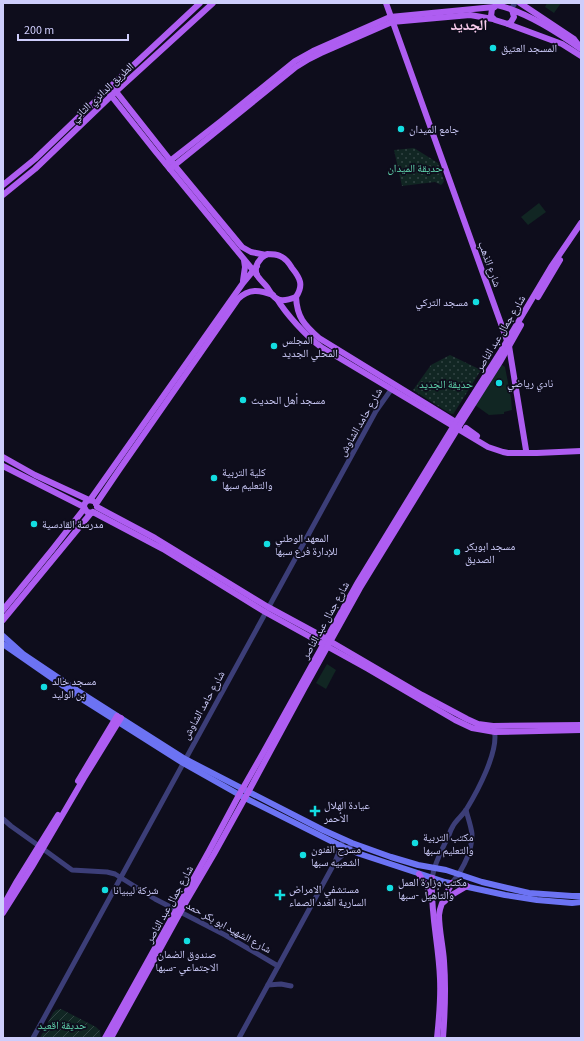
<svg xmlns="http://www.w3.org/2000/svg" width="584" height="1041" font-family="'Source Sans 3','Noto Naskh Arabic',sans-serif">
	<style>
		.grass { fill: url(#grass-dots) }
		.garden { fill: url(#garden-furrows) }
		.pitch { fill: #112623 }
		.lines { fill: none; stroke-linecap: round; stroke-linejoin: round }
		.tertiary { stroke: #3c3e78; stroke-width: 5 }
		.secondary { stroke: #6c73f3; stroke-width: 6 }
		.primary { stroke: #ae5df1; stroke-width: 6 }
		.poi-dot { fill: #13dde1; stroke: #0e0d1c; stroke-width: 1.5 }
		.labels { text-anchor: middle; stroke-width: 3.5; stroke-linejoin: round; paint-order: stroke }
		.poi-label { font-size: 11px; fill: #cecdfb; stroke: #0e0d1c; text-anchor: start }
		.street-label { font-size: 11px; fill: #cecdfb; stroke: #0e0d1c }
		.park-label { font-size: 11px; fill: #60d4ad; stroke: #0e0d1c }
		.district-label { font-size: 15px; font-weight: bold; fill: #fbceee; stroke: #0e0d1c }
	</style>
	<defs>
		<pattern id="grass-dots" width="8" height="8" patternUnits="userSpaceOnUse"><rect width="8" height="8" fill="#112623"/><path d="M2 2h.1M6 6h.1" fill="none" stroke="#324444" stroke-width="1.8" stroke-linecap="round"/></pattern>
		<pattern id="garden-furrows" width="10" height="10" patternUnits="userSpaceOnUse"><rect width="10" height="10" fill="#112623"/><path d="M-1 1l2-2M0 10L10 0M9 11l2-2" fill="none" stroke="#324444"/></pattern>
	</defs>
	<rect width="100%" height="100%" fill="#0e0d1c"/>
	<!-- grass -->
	<g class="grass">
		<polygon points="414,148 438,163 444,181 443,183 441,185 435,182 402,186 394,150"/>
		<polygon points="450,355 481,370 454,413 452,414 449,413 413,390 431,365"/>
	</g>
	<!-- garden -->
	<polygon class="garden" points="61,1009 96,1027 100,1031 101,1038 40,1038 53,1013 56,1010"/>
	<!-- pitch -->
	<g class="pitch">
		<polygon points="547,3 561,3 554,13 545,7"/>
		<polygon points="539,203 546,212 528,225 521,217"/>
		<polygon points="501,364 505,367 511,398 512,410 504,412 504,414 489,415 475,405"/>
		<polygon points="327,664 336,670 326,689 316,683"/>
	</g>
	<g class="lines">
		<!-- tertiary -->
		<g class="tertiary">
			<polyline points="511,9 515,3"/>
			<polyline points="3,819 11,826 39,846 72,870 107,872 115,874 155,899 225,935 278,966"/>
			<polyline points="336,861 345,853 352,843"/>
			<path d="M 432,878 C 435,861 442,850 449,835 C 450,832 451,829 453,826 C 456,820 462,816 466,810 C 477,792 500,750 494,729"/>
			<path d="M 452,883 C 463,869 472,853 472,834 C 471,826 468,818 466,810"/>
			<polyline points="268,985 281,984 291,986"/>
			<polyline points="33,1038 376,411 393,387"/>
			<polyline points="239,1038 335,862 342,843"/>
		</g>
		<!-- secondary -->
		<g class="secondary">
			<polyline points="3,636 23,654 78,691 185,759 323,830 352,843 391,857 418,865 446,870 482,882 529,893 572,896 581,896"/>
			<polyline points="3,644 85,701 183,763 245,798 341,846 360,854 445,882 505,895 537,900 572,903 581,902"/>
		</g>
		<!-- primary -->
		<g class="primary">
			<polyline points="386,3 509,346 526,450"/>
			<polyline points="520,3 574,39 577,43 579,46"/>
			<path d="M 512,10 L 514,17 L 511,22 L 508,24 L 495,20 L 491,16 L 492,9 L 497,5 C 526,12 556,31 581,49"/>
			<polyline points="508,24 562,44 581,56"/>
			<polyline points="114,89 170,160 242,247 251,252 266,255"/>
			<polyline points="109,93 155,151 257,275"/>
			<polyline points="166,164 221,121 295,61 313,51 390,17 494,7"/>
			<polyline points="170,169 296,67 309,59 321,53 392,22 470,15 493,19"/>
			<polyline points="3,185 35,159 109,88 200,3"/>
			<polyline points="3,195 35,169 111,96 213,3"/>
			<path d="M 267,254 C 272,254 276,254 280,256 C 285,258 289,263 292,268 C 300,278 304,285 296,297 C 291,299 286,301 280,300 C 274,299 270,292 267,287 C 264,283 259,279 257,275 C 253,266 260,258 267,254 Z"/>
			<polyline points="243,281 245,267 244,260"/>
			<path d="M 296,297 C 297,317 304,325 319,338 L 459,424"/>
			<polyline points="538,297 560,260"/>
			<path d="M 277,299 C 286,314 306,336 321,347 L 488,447 L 503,452 L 508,453 L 537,453 L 581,451"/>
			<polyline points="466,428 477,436"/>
			<polyline points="3,457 35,475 89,500"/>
			<polyline points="3,466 84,507 87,512 92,513"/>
			<polyline points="90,500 243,283 257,266"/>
			<path d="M 96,504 L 119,470 L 238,299 C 249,288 260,290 273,295"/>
			<path d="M 84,507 C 84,502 88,499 93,501"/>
			<polyline points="97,507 155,538 268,607 316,633 422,695 467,719 478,724 493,726 581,725"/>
			<polyline points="93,512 163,549 265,612 368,669 455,720 472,728 495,732 581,730"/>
			<polyline points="3,610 52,550 84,509"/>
			<polyline points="3,620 91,513"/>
			<polyline points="78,781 117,716"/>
			<polyline points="419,874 427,887 431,895"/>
			<path d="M 432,878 C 430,912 439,945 440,979 C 441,999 439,1019 437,1038"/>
			<polyline points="444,902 450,896 467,886"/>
			<polyline points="3,906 17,881 58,815"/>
			<polyline points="3,913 32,867 84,778 121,718"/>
			<polyline points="105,1038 209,851 239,795 263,753 358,582 456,422 501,351 551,267 581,223"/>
			<polyline points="111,1038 187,900 214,854 245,798 305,687 360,588 460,425 500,362 521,325"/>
			<path d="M 443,1038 C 445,1012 446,987 444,961 C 443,946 439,930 439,915 C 440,903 447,893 452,883"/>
		</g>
	</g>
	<!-- markers -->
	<g class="poi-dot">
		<circle cx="493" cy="48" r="4"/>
		<circle cx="401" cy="129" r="4"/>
		<circle cx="476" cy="302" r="4"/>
		<circle cx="274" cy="346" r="4"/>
		<circle cx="499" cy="383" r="4"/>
		<circle cx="243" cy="400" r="4"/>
		<circle cx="214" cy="478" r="4"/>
		<circle cx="34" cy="524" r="4"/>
		<circle cx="267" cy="544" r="4"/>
		<circle cx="457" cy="552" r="4"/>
		<circle cx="44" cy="687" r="4"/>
		<path d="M313 805h4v4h4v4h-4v4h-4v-4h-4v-4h4z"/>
		<circle cx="415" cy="843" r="4"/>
		<circle cx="303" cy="855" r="4"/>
		<circle cx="390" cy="888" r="4"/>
		<circle cx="105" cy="890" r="4"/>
		<path d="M278 889h4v4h4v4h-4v4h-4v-4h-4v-4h4z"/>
		<circle cx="187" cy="941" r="4"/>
	</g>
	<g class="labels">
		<!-- poi labels -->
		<g class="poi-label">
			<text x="501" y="52">المسجد العتيق</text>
			<text x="409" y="133">جامع الميدان</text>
			<text x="468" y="306" text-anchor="end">مسجد التركي</text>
			<text x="282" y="344">المجلس<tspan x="282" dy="13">المحلي الجديد</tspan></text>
			<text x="507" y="387">نادي رياضي</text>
			<text x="251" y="404">مسجد أهل الحديث</text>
			<text x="222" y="476">كلية التربية<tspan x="222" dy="13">والتعليم سبها</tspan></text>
			<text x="42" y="528">مدرسة القادسية</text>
			<text x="275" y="542">المعهد الوطني<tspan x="275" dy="13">للإدارة فرع سبها</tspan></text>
			<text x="465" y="550">مسجد ابوبكر<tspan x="465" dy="13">الصديق</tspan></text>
			<text x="52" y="685">مسجد خالد<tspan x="52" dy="13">بن الوليد</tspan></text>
			<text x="324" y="809">عيادة الهلال<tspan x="324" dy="13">الأحمر</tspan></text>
			<text x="423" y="841">مكتب التربية<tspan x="423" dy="13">والتعليم سبها</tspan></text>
			<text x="311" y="853">مسرح الفنون<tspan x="311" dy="13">الشعبيه سبها</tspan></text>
			<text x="398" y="886">مكتب وزارة العمل<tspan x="398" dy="13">والتأهيل -سبها</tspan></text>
			<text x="289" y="893">مستشفي الامراض<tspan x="289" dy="13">السارية الغدد الصماء</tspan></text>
			<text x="113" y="894">شركة ليبيانا</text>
			<text x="187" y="958" text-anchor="middle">صندوق الضمان<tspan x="187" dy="13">الاجتماعي -سبها</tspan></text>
		</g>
		<!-- street labels -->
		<g class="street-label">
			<text transform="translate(102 92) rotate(-43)" y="4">الطريق الدائري الثاني</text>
			<text transform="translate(490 264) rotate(70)" y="4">شارع الذهب</text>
			<text transform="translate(500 333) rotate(-59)" y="4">شارع جمال عبد الناصر</text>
			<text transform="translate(360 422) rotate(-60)" y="4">شارع حامد الشاوش</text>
			<text transform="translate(325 620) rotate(-61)" y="4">شارع جمال عبد الناصر</text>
			<text transform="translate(203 705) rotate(-61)" y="4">شارع حامد الشاوش</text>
			<text transform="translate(169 904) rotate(-61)" y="4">شارع جمال عبد الناصر</text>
			<text transform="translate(229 927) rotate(29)" y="4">شارع الشهيد ابو بكر حمد</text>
		</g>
		<!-- park labels -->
		<g class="park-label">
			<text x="415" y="172">حديقة الميدان</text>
			<text x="446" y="388">حديقة الجديد</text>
			<text x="62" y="1029">حديقة اقعيد</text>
		</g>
		<!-- district labels -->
		<g class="district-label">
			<text x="469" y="30">الجديد</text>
		</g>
	</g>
	<!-- border -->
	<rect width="584" height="1041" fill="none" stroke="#cecdfb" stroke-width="8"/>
	<!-- scale -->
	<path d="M18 34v6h110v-6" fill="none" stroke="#cecdfb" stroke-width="2"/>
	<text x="24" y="34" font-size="12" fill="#cecdfb" stroke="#0e0d1c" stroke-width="3" paint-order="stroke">200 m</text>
</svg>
